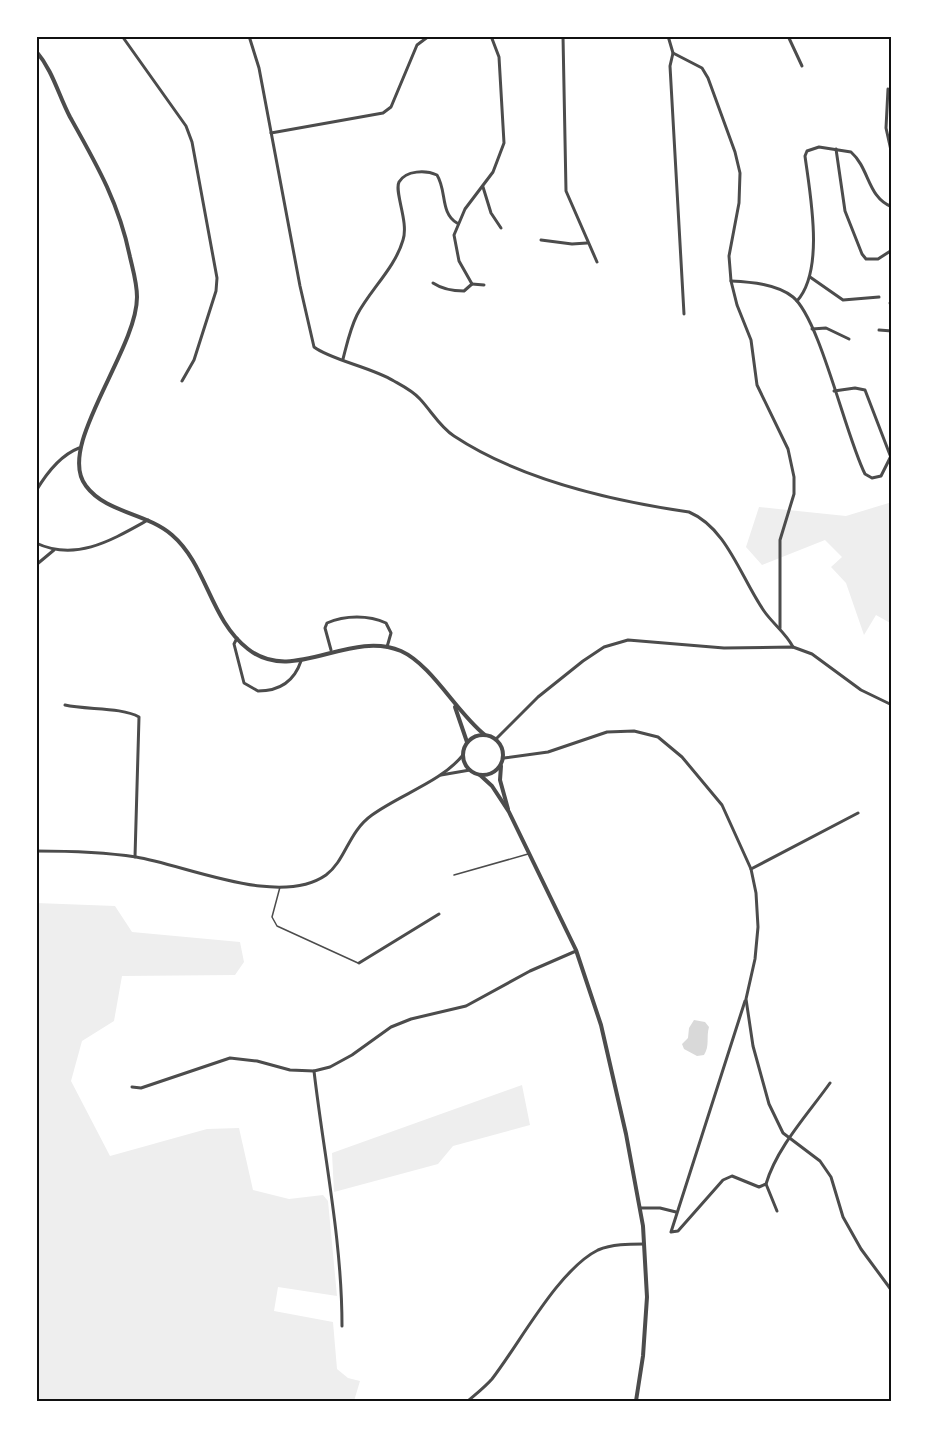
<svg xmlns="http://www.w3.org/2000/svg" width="928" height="1437" font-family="'Fira Sans',sans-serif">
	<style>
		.green { fill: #eee }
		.water { fill: #d9d9d9 }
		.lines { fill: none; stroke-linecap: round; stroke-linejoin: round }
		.service { stroke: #4c4c4c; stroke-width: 1.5 }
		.minor { stroke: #4c4c4c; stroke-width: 3 }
		.tertiary { stroke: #4c4c4c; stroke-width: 4 }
		.neatline { fill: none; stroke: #111; stroke-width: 2 }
	</style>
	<rect width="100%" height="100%" fill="#fff"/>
	<!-- green -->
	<g class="green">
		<polygon points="892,502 892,624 876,615 864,635 846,583 831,567 842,557 825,540 762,565 746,547 759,507 846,516"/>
		<polygon points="36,903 115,906 132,932 240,942 244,962 235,975 122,976 114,1021 82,1041 71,1081 110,1156 207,1129 239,1128 253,1190 289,1199 323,1195 328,1201 337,1296 278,1287 274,1311 333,1322 337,1369 348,1378 360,1381 354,1401 36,1401"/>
		<polygon points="522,1085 530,1125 453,1146 438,1164 334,1192 332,1153"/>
	</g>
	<!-- water -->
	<path class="water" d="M 694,1020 L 705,1022 L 709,1027 C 706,1037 710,1046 704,1055 L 697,1056 L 684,1049 L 682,1044 L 688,1038 L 689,1028 Z"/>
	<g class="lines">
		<!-- service -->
		<g class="service">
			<polyline points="454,875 528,854"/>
			<polyline points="280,887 272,917 277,926 358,963"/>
		</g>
		<!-- minor -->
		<g class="minor">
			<polyline points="122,36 186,126 192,142 217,278 216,291 194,360 182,381"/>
			<path d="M 249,36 L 259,68 L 300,286 L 314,347 C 331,360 371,367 394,381 C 403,386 413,391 420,399 C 432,412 440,427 454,436 C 519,479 613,501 689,512 C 727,528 741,578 764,611 C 773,624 786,633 793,647"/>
			<polyline points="563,36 566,191 597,262"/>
			<polyline points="668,36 673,53 702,68 708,78 735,152 740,173 739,203 729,256 731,281 737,305 751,340 757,385 788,449 794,477 794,494 780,540 780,628"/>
			<polyline points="788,36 802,66"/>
			<polyline points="673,53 670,66 684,314"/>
			<polyline points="888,89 886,128 892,155"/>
			<polyline points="271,133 383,113 391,107 417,45 429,36"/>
			<polyline points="836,149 845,211 862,254 866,259 878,259 892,250"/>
			<polyline points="483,187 491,213 501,228"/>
			<polyline points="541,240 572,244 587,243"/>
			<polyline points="810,277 843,300 879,297"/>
			<path d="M 731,281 C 751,282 777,284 793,297 C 820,319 846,437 865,474 L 872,478 L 881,476 L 892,454"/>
			<path d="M 433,283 C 442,289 453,291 464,291 L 472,284 L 459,261 L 454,235 L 465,209 L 493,172 L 504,143 L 499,57 L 491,36"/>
			<polyline points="472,284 484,285"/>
			<path d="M 797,301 C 825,270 810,194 805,156 L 807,151 L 819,147 L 851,152 C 870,169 867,197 892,207"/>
			<polyline points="890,303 892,303"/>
			<polyline points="812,329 826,328 849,339"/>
			<polyline points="879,330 892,331"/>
			<path d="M 343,359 C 347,344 350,329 357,315 C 370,290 395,268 403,240 C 409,222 394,192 399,182 C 406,170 426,170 437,175 C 447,191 440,213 457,223"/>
			<polyline points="834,391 855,388 865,390 890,455"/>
			<path d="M 36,491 C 46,474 61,455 79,448"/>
			<path d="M 36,543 C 76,562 112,540 148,520"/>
			<polyline points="36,565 54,550"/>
			<path d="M 237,638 L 234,644 L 244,683 L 258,691 C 279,691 294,682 301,661"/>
			<path d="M 331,650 L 325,628 L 327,623 C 345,615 369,615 386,623 L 391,633 L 387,647"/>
			<path d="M 65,705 C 86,710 122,707 139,717 L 135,857"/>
			<polyline points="496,739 538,697 583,661 604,647 628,640 724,648 793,647 812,654 861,690 892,705"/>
			<polyline points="504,758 548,752 607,732 634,731 658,737 682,757 722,805 751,869 756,893 758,927 755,959 746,999 753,1046 769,1104 783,1133 820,1161 831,1177 843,1217 861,1249 892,1291"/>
			<polyline points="441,775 470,770"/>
			<path d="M 36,851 C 69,851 103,852 136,857 C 186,865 279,908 326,875 C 346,860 348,832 372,815 C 401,794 441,782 463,755"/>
			<polyline points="751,869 858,813"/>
			<polyline points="359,963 439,914"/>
			<path d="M 745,1001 L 671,1232 L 678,1231 L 723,1180 L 732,1176 L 759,1187 L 766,1184 C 777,1147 808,1114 830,1083"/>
			<polyline points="132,1087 141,1088 230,1058 257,1061 290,1070 314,1071"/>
			<polyline points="766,1184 777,1211"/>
			<polyline points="640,1208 660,1208 676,1212"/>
			<path d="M 342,1326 C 342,1240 324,1157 314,1071 L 330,1067 L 352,1055 L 391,1027 L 411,1019 L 466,1006 L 530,971 L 576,951"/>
			<path d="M 468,1401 C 476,1394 485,1387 492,1379 C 520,1343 558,1270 598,1250 C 612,1244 629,1244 644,1244"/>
		</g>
		<!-- tertiary -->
		<g class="tertiary">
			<path d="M 36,51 C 53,71 58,94 70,117 C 97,165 119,203 130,257 C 133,270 137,283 137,297 C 137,351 55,447 86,486 C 106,513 147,513 172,535 C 207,565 210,620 248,649 C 293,685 349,629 401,651 C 432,665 457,713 485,735"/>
			<polyline points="455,707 467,742"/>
			<circle cx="483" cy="755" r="20"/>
			<polyline points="501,766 500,780 508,809"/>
			<polyline points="480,775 492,786 509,812 576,950 601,1025 626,1134 643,1226 647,1297 643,1356 636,1401"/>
		</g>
	</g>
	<!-- border -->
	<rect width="928" height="1437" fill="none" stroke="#ffffff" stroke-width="75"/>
	<rect x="38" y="38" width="852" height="1362" class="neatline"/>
</svg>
